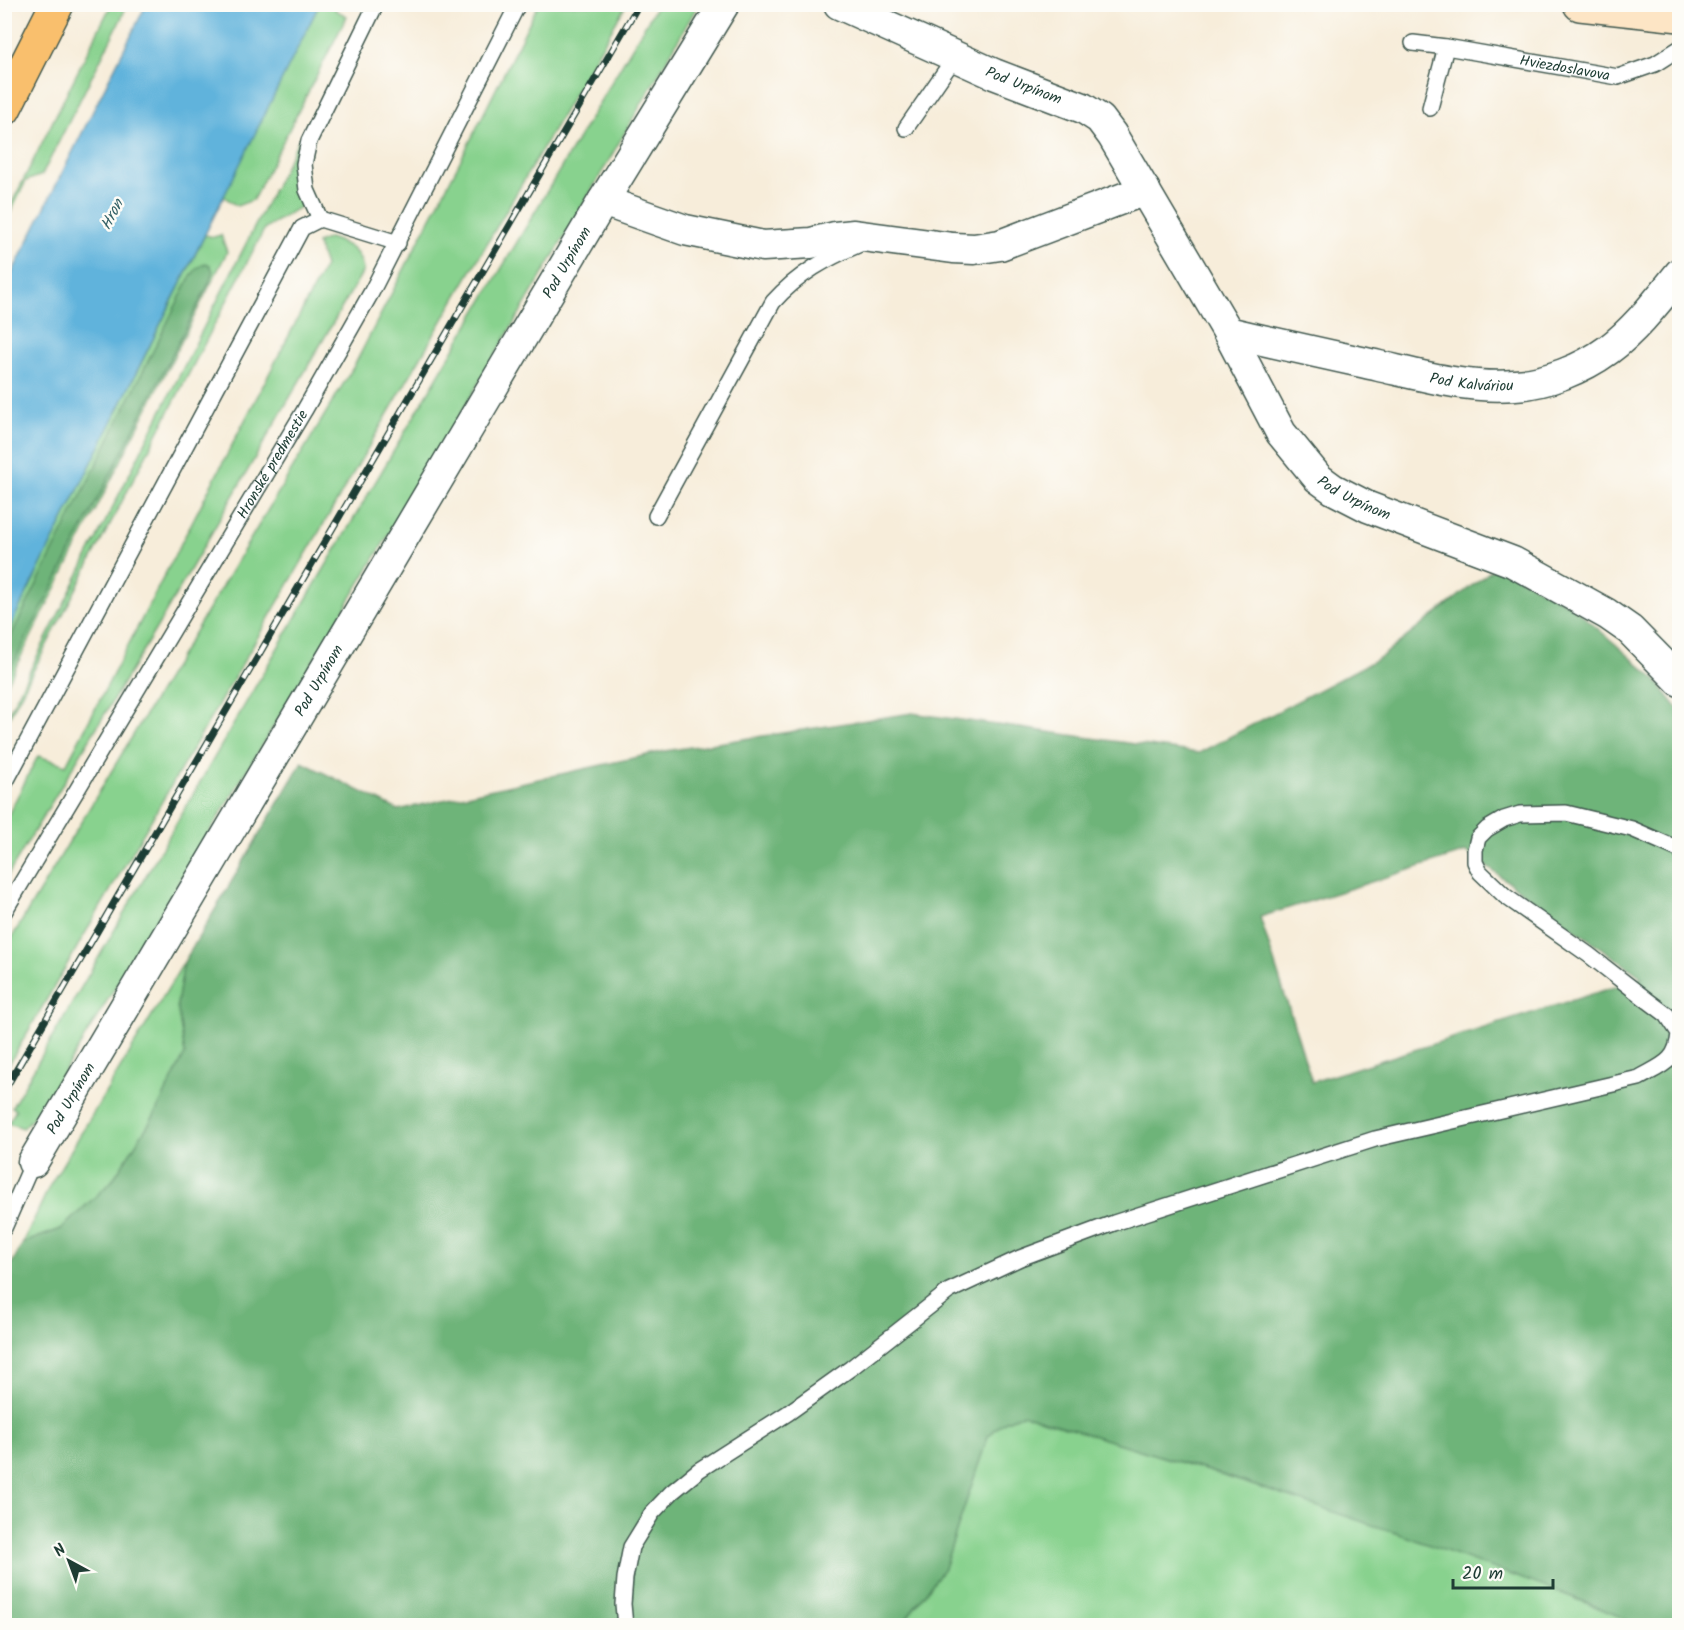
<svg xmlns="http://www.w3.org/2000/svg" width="1684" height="1630" font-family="Kalam,sans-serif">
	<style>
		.green { fill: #88d28e; stroke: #548861; stroke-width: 1.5 }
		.forest { fill: #6eb479; stroke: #467856; stroke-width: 1.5; fill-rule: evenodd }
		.water { fill: #60b3dc; stroke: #407888; stroke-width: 1.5 }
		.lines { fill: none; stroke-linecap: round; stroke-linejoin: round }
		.lane-casing { stroke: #3f574d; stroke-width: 18 }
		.street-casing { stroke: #3f574d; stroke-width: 33 }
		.secondary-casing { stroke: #3f574d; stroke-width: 36 }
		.primary-casing { stroke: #3f574d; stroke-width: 36 }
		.lane { stroke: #fff; stroke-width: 15 }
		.street { stroke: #fff; stroke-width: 30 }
		.secondary { stroke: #fde5c5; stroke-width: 33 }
		.primary { stroke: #f9bf6d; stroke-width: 33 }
		.rail-casing { stroke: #1f3d34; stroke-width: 7 }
		.rail { stroke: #fdfcf7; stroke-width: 4.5; stroke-dasharray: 14; stroke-linecap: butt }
		.labels { text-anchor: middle; stroke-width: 5; stroke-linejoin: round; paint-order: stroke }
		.street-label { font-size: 15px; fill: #1f3d34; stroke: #fdfcf7 }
		.water-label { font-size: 16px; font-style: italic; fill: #326066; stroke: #fdfcf7 }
	</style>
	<rect width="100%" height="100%" fill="#fdfcf7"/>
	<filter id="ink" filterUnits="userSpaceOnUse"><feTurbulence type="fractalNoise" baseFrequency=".0167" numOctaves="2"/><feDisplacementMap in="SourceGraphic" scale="12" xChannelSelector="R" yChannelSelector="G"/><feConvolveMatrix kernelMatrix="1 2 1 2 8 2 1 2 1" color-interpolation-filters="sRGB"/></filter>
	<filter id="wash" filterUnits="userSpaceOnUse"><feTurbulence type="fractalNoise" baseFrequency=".008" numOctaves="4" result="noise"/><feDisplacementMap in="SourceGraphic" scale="24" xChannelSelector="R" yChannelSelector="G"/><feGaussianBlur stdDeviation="1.35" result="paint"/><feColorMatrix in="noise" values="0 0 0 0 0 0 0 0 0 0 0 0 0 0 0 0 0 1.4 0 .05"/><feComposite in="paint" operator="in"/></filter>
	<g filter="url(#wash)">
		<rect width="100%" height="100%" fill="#f7edda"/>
		<!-- green -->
		<g class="green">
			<polygon points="111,5 126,5 123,15 42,175 26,181 5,224 5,217"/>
			<polygon points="319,5 337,5 335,10 347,16 253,200 237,206 223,196"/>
			<polygon points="538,5 626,5 5,1071 5,949 354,366 459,163"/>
			<path d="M 657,5 L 698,5 C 486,378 263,745 40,1111 L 23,1128 L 8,1123 L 16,1110 L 12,1107 L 291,625 Z"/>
			<polygon points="301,135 296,170 305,204 265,228 5,725 5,720"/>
			<polygon points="205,235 214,237 221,235 227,252 5,688 5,637"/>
			<path d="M 329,238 C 348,244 361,250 363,271 L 163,617 L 5,880 L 5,821 L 38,756 L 66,765 L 325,266 L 317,243 Z"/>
			<polygon points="184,962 177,1005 185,1054 154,1116 112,1181 61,1229 23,1243 50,1185"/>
			<path d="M 1023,1414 C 1231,1478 1440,1540 1640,1625 L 901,1626 L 944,1568 L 988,1436 L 1004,1422 Z"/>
		</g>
		<!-- forest -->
		<g class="forest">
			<polygon points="206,263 210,265 213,271 209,283 5,680 5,648 189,279 197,268"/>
			<path d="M 1497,566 L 1572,606 L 1654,678 L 1679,710 L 1679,1625 L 1640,1625 L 1583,1601 L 1402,1535 L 1235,1479 L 1023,1414 L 1004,1422 L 988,1436 L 944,1568 L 901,1625 L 5,1625 L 4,1278 L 23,1243 L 61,1229 L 112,1181 L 154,1116 L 185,1054 L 177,1005 L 184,962 L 302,762 L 398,810 L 665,751 L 912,713 L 1199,753 L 1381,657 ZM 1466,852 L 1643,978 L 1312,1082 L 1260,917 Z"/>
		</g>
		<!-- water -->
		<polygon class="water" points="146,5 319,5 5,637 5,287"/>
	</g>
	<g filter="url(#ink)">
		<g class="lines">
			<!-- lane casing -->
			<g class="lane-casing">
				<g id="lane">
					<path id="s1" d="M 1413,43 L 1446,47 L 1618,77 L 1655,64 L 1680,48"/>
					<polyline points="1430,108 1446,47"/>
					<polyline points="906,128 955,57"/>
					<polyline points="320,219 307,190 304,164 309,141 376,4"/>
					<path d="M 656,516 L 773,302 C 798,274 827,258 860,244"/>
					<polyline points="4,785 302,228 320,219 398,243"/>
					<path id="s2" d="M 4,912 L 304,411 L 371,293 L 518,4"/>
					<polyline points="4,1228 33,1162"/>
					<path d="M 625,1626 L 623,1604 L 625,1578 L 631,1547 L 652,1513 L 672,1492 L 699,1470 L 788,1413 L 851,1368 L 949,1291 L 1020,1258 L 1114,1223 L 1375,1139 L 1639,1078 C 1662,1065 1677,1062 1679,1033 L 1667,1015 L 1647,1000 L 1589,955 L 1505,896 L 1480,872 L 1475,862 L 1475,850 L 1478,838 L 1487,829 L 1504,819 L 1520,814 L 1566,813 L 1632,829 L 1680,850"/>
				</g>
			</g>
			<!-- street casing -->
			<g class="street-casing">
				<g id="street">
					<path id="s3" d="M 839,4 L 994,74 L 1083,108 L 1100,119 L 1112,135 L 1228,332 L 1281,433 L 1318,478 L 1333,489 L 1368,507 L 1513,562 L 1607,614 L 1630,630 L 1680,681"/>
					<polyline points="603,201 685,230 763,246 811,243 835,237 854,235 953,248 974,249 1000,245 1145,190"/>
					<path id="s4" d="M 1228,332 C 1278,344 1329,355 1379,366 C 1423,376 1469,389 1515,385 C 1547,383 1582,369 1608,350 C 1636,329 1658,300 1680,273"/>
					<path id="s5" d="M 33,1162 L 603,201 L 724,4"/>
				</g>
			</g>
			<!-- secondary casing -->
			<g class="secondary-casing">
				<polyline id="secondary" points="1580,4 1680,15"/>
			</g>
			<!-- primary casing -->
			<g class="primary-casing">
				<polyline id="primary" points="4,109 57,4"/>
			</g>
			<!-- lane -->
			<use href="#lane" class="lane"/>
			<!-- street -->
			<use href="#street" class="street"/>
			<!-- secondary -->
			<use href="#secondary" class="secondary"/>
			<!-- primary -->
			<use href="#primary" class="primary"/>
			<!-- rail casing -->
			<g class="rail-casing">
				<polyline id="rail" points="4,1091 639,4"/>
			</g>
			<!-- rail -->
			<use href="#rail" class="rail"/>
		</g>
	</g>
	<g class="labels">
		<!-- street labels -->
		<g class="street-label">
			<text dy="5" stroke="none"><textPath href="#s1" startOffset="154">Hviezdoslavova</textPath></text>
			<text dy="5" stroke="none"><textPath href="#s3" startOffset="202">Pod Urpínom</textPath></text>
			<text dy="5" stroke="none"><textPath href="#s5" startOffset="1046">Pod Urpínom</textPath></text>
			<text dy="5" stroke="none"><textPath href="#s4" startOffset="249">Pod Kalváriou</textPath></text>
			<text dy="5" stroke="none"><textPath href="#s2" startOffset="522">Hronské predmestie</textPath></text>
			<text dy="5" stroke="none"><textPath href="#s3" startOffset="748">Pod Urpínom</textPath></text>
			<text dy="5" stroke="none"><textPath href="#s5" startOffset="560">Pod Urpínom</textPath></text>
			<text dy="5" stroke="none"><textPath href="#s5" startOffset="74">Pod Urpínom</textPath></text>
		</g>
		<!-- water labels -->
		<g class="water-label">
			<text transform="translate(111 214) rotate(-63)" y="6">Hron</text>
		</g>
	</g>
	<!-- margin -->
	<rect width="1684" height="1630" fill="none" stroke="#fdfcf7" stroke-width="24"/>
	<!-- north arrow -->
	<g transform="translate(69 1561) rotate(319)" stroke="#fdfcf7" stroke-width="4.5" paint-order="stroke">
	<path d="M0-4.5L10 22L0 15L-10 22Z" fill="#1f3d34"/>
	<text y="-9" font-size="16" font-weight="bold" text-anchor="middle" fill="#1f3d34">N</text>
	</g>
	<!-- scale -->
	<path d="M1453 1579v9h100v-9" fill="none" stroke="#1f3d34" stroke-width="3"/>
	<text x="1462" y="1579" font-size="18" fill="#1f3d34" stroke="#fdfcf7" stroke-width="4.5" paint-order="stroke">20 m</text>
</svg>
